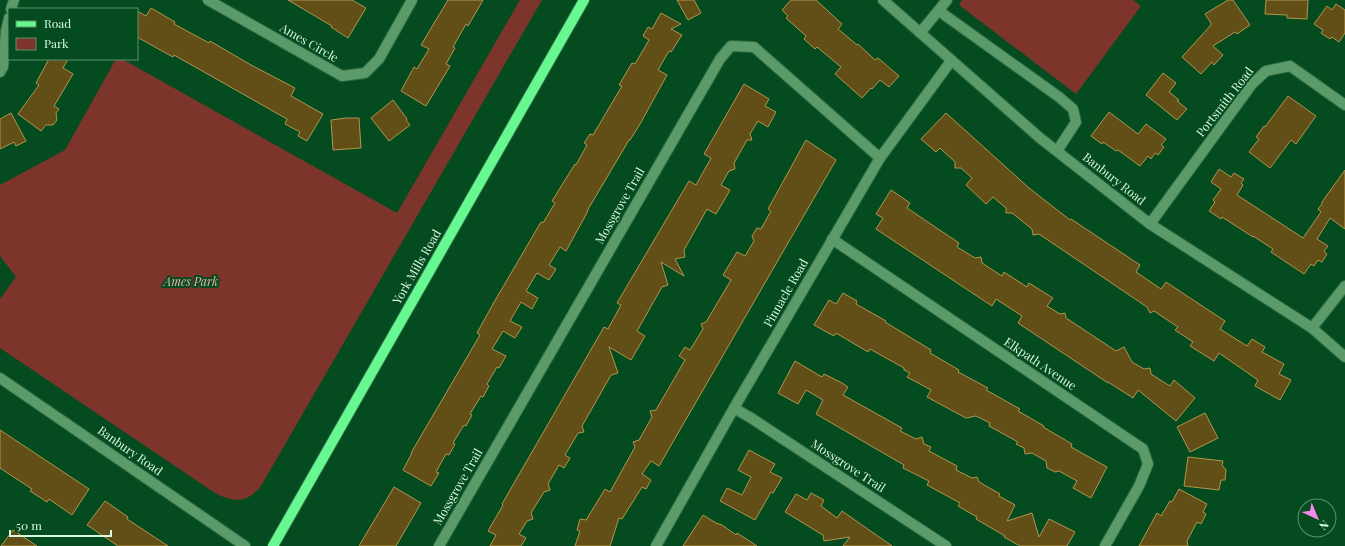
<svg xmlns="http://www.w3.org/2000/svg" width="1345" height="546" font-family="'Playfair Display',serif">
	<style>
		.green { fill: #7d342a }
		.building { fill: #624f17; stroke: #b0964e }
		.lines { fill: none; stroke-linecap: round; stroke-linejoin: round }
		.minor-casing { stroke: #2b6a42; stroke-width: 12 }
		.major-casing { stroke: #2b6a42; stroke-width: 12 }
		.minor { stroke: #5b9b6a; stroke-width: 10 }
		.major { stroke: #68f891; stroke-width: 10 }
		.labels { text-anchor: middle; stroke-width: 4; stroke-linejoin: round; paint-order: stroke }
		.street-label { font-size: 12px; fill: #dafadf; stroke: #054b20 }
		.park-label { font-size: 12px; font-style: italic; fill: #f0b0a5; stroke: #054b20 }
	</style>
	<rect width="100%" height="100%" fill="#054b20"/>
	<!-- green -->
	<g class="green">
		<path d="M 520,0 L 542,0 L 261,486 C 247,503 234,503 215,493 L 0,348 L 0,299 L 16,277 L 0,256 L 0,185 L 65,150 L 116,59 L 122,59 L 397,213 Z"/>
		<polygon points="962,0 1133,0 1141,6 1076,94 959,5"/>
	</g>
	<!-- building -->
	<g class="building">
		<polygon points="288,0 352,0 366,8 348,38 331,27 332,26"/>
		<polygon points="448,0 483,0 468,26 466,24 453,47 455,48 446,64 450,66 426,106 401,91 414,67 417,69 429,49 421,45"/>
		<polygon points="677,0 694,0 701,13 688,20"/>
		<polygon points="791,0 816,0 842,24 838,29 857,45 858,44 875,60 878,58 899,76 889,87 880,80 872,89 871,88 862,98 835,74 841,67 817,47 815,49 804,39 806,36 786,18 788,16 782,10"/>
		<polygon points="1228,0 1233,0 1250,25 1237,34 1235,32 1213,46 1223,55 1214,65 1212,62 1201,74 1182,57 1211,25 1211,23 1205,14"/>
		<polygon points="1266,0 1308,0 1307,19 1287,18 1287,15 1265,14"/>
		<polygon points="1336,4 1345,10 1345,33 1339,42 1332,37 1330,39 1321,33 1323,30 1314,24 1327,6 1332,10"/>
		<polygon points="151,8 175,22 174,24 209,43 210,41 251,65 295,88 291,96 323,114 307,141 298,136 300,132 285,124 287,119 174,55 173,57 137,37 137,11 146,16"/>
		<polygon points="661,13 681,24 671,29 682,35 671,52 669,51 658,70 667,75 640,124 630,140 629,140 587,211 588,211 566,251 560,247 549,265 556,269 549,280 537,273 526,291 538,298 532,309 521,302 510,321 522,327 515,338 503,331 492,349 506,356 499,368 497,367 487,384 489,386 483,397 481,396 470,414 472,415 466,426 464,425 453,443 455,444 449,455 446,454 436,472 439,473 431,486 403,470 412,453 411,453 480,335 477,333 493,304 541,222 543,223 555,203 552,201 575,164 576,165 587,145 584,143 590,134 593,135 622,86 619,85 632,63 635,64 649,40 643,36 648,27 652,29"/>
		<polygon points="49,59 68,59 63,68 73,74 54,106 59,109 56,113 57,120 53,125 46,125 41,131 18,114 39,85 36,83"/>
		<polygon points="1163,73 1176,83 1169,92 1179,100 1177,101 1187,109 1177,120 1146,95"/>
		<polygon points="744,84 769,99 765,106 776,112 768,127 758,121 750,134 752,140 747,140 734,163 735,169 729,171 721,185 730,190 716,214 707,209 684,250 685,257 675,259 684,276 661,262 668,285 662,287 637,331 645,336 631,360 609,347 618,373 611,375 582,426 584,432 578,433 565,455 570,458 564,468 559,465 548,484 550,490 544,492 531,513 533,519 527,521 519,534 526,538 521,546 490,546 496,535 488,531 503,505 502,504 604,327 608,329 621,305 617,303 689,181 696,185 711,158 704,154"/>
		<polygon points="1288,96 1316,116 1296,144 1291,140 1270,168 1249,152 1259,139 1256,137 1264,126 1265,127"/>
		<polygon points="393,100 407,119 406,120 410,125 389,141 371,118"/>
		<polygon points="1109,112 1138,134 1146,124 1166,139 1161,145 1164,147 1158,155 1155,153 1151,159 1148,156 1140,166 1118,150 1116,151 1103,142 1102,144 1091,136"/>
		<polygon points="11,113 26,141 16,146 14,142 0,149 0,119"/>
		<polygon points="946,113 1029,188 1070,220 1071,219 1140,265 1136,272 1161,289 1166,282 1187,296 1225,321 1220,329 1247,346 1252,339 1265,347 1262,352 1284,364 1279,374 1291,380 1280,400 1255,386 1258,380 1219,353 1214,361 1190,346 1193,342 1175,330 1178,327 1154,311 1150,313 1147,307 1039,234 1033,235 1032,229 1012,213 1006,213 1006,208 993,197 986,204 966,185 972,178 961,168 955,168 955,162 940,148 936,152 921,139"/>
		<polygon points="346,118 359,118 361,148 333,150 331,120"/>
		<polygon points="806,140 836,160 659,466 651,461 642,474 651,480 646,489 642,487 622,519 619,518 610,546 575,546 580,531 577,530 580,519 586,520 605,489 610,492 635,447 633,442 639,440 652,417 650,411 656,410 685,360 679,356 685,347 690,350 703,329 701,324 706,322 731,280 723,275 737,252 745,256 754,241 752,236 757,228 761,229 771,211 768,209"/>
		<polygon points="1219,169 1231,177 1234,173 1244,179 1241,183 1243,185 1237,195 1303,238 1321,212 1318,209 1322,204 1322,202 1345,170 1345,229 1330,218 1317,239 1328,246 1324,251 1327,254 1322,262 1318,260 1314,266 1311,264 1304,274 1271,252 1273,249 1253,236 1253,237 1222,217 1221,219 1209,211 1215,202 1213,200 1221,189 1211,182"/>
		<polygon points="891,190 910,203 907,208 959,243 957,247 975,258 981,257 982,263 1002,276 1004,272 1027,287 1029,283 1053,298 1047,306 1060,314 1065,313 1066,318 1116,351 1124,347 1132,362 1144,369 1150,368 1151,374 1170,386 1174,380 1195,398 1176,421 1138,390 1133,398 1108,382 1108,383 1018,323 1022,316 996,299 992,306 876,229 883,218 876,214"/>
		<polygon points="843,293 857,301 856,304 886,321 885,322 931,350 930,353 959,370 958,372 988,388 986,390 1020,409 1018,411 1044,426 1043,427 1072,444 1071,447 1107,467 1091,498 1073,488 1077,481 1059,471 1055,472 1047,468 1046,461 1032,453 1025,454 1024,448 1016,444 1018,442 989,426 990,423 976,416 966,418 927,397 931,390 907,377 910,373 904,370 904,368 870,349 868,352 836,333 834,336 814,325 829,300 836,304"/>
		<polygon points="795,361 822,377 824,374 842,383 848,387 843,395 902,428 900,431 916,439 922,437 924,444 931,447 929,451 957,466 956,470 972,478 977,477 979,482 1000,494 999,496 1015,505 1007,521 1032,513 1039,537 1049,519 1075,532 1067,546 1020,546 1004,537 1005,536 976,519 977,517 958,506 960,503 927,485 929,481 903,468 904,465 816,414 823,400 806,390 798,404 778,393"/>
		<polygon points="1205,413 1218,438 1190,452 1177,427"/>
		<polygon points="0,430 89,489 72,515 49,499 47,502 30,491 32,489 0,468"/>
		<polygon points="749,450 775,464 770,472 782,478 773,493 771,492 755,520 720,501 727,488 742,495 751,477 738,470"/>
		<polygon points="1188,457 1223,461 1222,465 1226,470 1225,480 1221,480 1219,490 1184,486"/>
		<polygon points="394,487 421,503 396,546 359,546"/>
		<polygon points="1179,489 1207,504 1203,512 1206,514 1201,524 1197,522 1187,541 1188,546 1139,546 1157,513 1161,516 1170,501 1172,502"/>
		<polygon points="811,493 824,500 821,506 837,518 842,511 892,546 843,546 850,537 824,541 823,535 785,512 796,494 807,500"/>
		<polygon points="105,501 128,517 127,519 168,546 118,546 87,525"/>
		<polygon points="703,515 716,523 722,525 736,535 737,533 757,546 683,546"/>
		<polygon points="13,530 37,546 1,546"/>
	</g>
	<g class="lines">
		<!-- minor casing -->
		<g class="minor-casing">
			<g id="minor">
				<polyline points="208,0 342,76 365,73 379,59 412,0"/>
				<polyline points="883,0 1040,138 1150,224 1312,328 1345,357"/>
				<polyline points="11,9 14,0"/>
				<polyline points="939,11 1059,97 1073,109 1076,122 1057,151"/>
				<polyline points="920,33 947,0"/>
				<polyline points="0,72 3,67 6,31 9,18"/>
				<polyline points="1150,224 1252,84 1266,71 1290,66 1345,105"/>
				<polyline points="832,239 1143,449 1148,464 1139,486 1105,546"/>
				<polyline points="1312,328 1345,286"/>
				<polyline points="0,378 245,546"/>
				<polyline points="734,408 751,418 946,546"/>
				<polyline points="439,546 720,59 731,46 754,47 880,158"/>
				<polyline points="656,546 734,408 880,158 951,61"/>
			</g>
		</g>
		<!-- major casing -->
		<g class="major-casing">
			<polyline id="major" points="273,546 584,0"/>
		</g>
		<!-- minor -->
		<use href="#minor" class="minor"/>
		<!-- major -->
		<use href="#major" class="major"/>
	</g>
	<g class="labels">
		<!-- street labels -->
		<g class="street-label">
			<text transform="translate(309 43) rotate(30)" y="4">Ames Circle</text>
			<text transform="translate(1225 102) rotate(-52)" y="4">Portsmith Road</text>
			<text transform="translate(1114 179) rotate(38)" y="4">Banbury Road</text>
			<text transform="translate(620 206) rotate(-60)" y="4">Mossgrove Trail</text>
			<text transform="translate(417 267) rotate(-60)" y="4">York Mills Road</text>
			<text transform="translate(786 293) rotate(-60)" y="4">Pinnacle Road</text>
			<text transform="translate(1040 364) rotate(34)" y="4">Elkpath Avenue</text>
			<text transform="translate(130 451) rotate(35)" y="4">Banbury Road</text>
			<text transform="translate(848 466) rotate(33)" y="4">Mossgrove Trail</text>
			<text transform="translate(458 487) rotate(-60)" y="4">Mossgrove Trail</text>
		</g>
		<!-- park labels -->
		<g class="park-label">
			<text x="191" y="286">Ames Park</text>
		</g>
	</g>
	<!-- legend -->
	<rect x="8" y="8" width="130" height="52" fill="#054b20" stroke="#5a916c"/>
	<rect x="16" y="21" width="20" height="6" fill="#68f891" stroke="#5a916c"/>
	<text x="44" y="28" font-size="12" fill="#dafadf">Road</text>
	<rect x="16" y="38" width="20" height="12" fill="#7d342a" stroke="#5a916c"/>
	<text x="44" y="48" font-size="12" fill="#dafadf">Park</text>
	<!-- north arrow -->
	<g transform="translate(1317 518) rotate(136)"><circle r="19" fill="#054b20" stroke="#5a916c"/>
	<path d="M0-3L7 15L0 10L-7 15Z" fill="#f689ed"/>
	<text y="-6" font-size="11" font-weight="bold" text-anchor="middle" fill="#dafadf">N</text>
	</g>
	<!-- scale -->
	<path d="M10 530v6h101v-6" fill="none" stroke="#dafadf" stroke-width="2"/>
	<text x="16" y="530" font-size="12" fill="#dafadf" stroke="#054b20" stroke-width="3" paint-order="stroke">50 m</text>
</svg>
